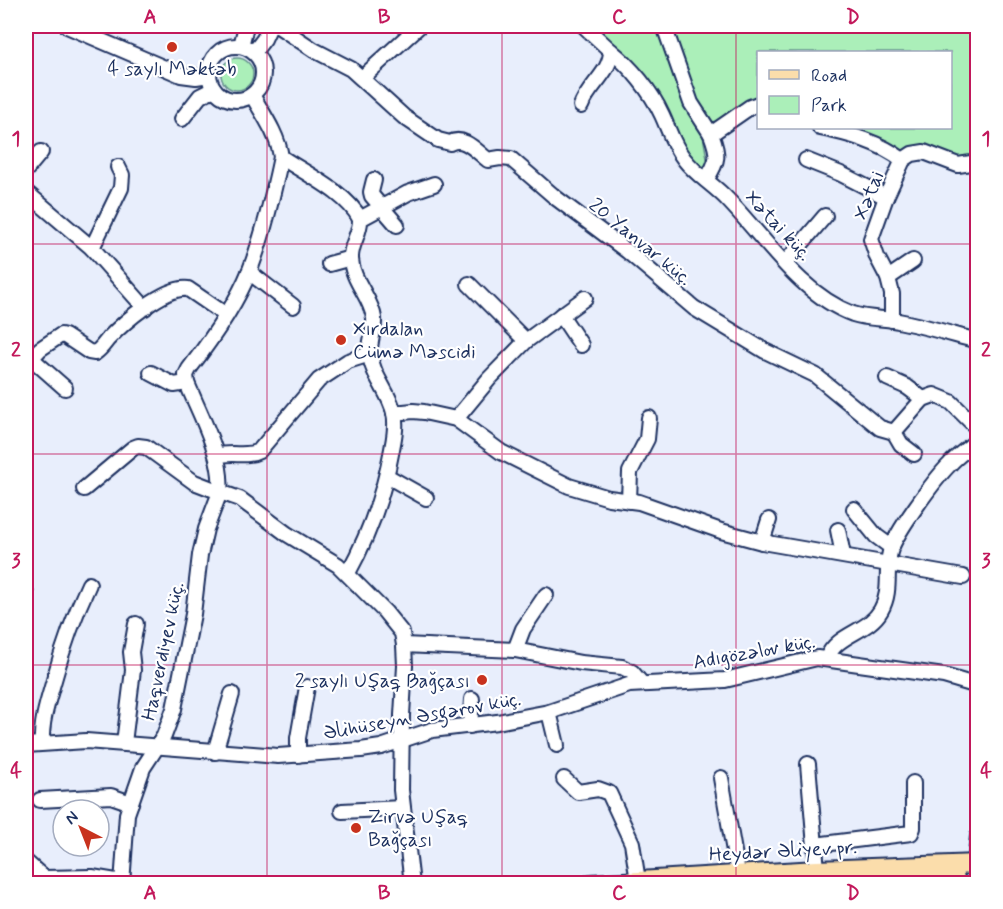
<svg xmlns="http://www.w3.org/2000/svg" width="1003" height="909" font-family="Mynerve,sans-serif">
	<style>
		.green { fill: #abefb9; stroke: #638f8c; stroke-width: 1.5 }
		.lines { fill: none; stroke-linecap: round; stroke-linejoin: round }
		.minor-casing { stroke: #1b2f5e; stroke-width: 18 }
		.major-casing { stroke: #1b2f5e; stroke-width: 22 }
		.minor { stroke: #fff; stroke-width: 14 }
		.major { stroke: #fbddab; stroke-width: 18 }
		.grid { fill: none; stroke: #c2185b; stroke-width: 1.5; stroke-opacity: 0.55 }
		.poi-dot { fill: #c8321e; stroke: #fff; stroke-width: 2 }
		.labels { text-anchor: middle; stroke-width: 4.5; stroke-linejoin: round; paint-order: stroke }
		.poi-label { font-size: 20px; fill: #1b2f5e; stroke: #fff; text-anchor: start }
		.street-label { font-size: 20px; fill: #1b2f5e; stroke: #fff }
		.neatline { fill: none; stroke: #c2185b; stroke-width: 2 }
		.grid-label { font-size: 20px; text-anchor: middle; font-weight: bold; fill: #c2185b }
	</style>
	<rect width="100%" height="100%" fill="#e8eefc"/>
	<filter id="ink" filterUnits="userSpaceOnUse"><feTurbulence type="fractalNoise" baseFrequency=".0167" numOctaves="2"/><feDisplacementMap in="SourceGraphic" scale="12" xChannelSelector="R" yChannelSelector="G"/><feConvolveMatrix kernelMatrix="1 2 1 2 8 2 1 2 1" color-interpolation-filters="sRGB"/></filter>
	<g filter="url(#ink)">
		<!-- green -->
		<g class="green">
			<polygon points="590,26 977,26 977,159 963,160 902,153 834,128 950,128 950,52 758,52 758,95 703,136 708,164 699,169 664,121"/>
			<circle cx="237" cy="74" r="16"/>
		</g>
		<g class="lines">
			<!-- minor casing -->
			<g class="minor-casing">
				<g id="minor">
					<polyline points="67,26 181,75 196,77 209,75"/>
					<path d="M 278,26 L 314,50 L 351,69 L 404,117 L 438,140 L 450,143 C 464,135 477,152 488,160 L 500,158 L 511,159 L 556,198 L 627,251 L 694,308 L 765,351 L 815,375 L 880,428 L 894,432 L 923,399 L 934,395 L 951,402 L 978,429"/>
					<polyline points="664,26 691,103 711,134"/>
					<circle cx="236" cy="73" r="27"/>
					<polyline points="241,46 246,26"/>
					<path d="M 611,51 C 631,67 651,91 662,115 C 669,130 673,145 684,159 C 696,175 714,185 727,199 C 765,238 801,295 853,314 C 868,319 884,318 898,321 C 925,326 951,334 978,341"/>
					<polyline points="254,52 264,39 270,26"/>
					<polyline points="362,78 419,26"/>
					<path d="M 252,95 C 263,114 278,135 281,157 C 273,195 264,233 250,270 C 236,305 212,339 189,369 L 186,375 L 187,383 C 200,415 224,457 220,492 L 240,499 L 287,534 L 338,565 L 385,612 L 402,633 L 404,645 L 405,666 L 402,715 L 401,790 L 412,884"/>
					<path d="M 581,106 C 588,86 611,72 611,51 L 584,26"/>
					<polyline points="182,119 200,96 214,89"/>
					<path d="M 820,128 C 850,134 879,142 903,160"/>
					<path d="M 281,157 C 306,174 347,193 360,219"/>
					<polyline points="806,160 841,174 886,197"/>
					<polyline points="26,170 41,152"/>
					<polyline points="374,180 371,192 372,196 397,225"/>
					<path d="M 706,180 C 719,160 719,155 711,134 L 750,107 L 758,104"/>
					<polyline points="26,192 92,248 145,308"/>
					<polyline points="92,248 121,188 122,175 118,167"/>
					<polyline points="785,263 825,216"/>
					<polyline points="329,264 351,258"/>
					<polyline points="249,272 293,306"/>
					<polyline points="888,278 913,261"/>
					<polyline points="469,284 526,341"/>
					<polyline points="561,315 581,345"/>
					<polyline points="892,320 892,294 888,278 877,257 871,239 886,197 903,160 912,154 924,152 958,165 978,162"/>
					<polyline points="31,358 65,388"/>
					<path d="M 26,364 L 40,349 L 61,335 L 65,336 L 89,352 L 95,353 C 101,349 104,344 108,339 C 123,323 165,286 188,289 L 226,315"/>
					<polyline points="151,373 174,385 187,383"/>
					<polyline points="887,378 907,387 923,399"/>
					<polyline points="394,413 413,411 424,412 456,419 501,452 569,486 609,498 639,502 721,531 762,542 963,577"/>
					<polyline points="456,419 489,379 526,341 585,298"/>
					<polyline points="894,432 901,444 914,454"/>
					<path d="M 217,456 C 232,451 246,458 259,451 L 319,380 L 348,361 L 370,354"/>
					<polyline points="387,476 426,498"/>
					<polyline points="84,489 133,448 138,446 146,447 194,482 220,492 206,529 200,555 193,614 174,709 164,736 143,768 127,814 122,884"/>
					<polyline points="629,501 630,472 647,439 649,418"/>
					<polyline points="854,509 876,536 891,547"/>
					<polyline points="838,530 843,555"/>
					<polyline points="762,542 769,520"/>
					<path d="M 348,573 C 369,535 384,493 392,449 C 394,438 397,425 394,413 C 390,393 372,376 370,354 C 369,342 375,330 374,318 C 371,297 352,281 351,259 C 350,244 361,233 360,219 L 408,193 L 434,184"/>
					<polyline points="26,595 26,594"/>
					<polyline points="404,645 515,650 581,663 622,667 632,672 642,684"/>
					<polyline points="515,650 523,629 546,595"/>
					<path d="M 827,658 C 837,633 868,633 881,610 C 892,591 885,571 890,552 C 895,533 935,479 950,464 C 958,455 969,448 978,439"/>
					<polyline points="549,712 557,745"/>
					<polyline points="470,726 472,699"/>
					<path d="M 42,743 C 41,721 48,701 54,680 C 63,647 74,616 89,584"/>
					<polyline points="124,743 133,670 131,652 136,624"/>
					<polyline points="26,745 86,741 278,756 361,750 381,747 432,730 497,722 549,712 629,685 725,680 817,658 944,676 978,686"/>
					<polyline points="215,752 232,694"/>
					<polyline points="298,755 298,738 307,687"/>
					<polyline points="808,764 817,870"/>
					<polyline points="721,778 738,874"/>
					<polyline points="564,779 578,792 598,789 609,793 632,843 638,881"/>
					<polyline points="40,800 111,796 131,803"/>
					<polyline points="342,811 402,808"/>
					<polyline points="815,845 911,833 913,828 913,783"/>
					<polyline points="26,862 44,878 92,877 122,882"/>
					<polyline points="975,864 978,836"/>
				</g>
			</g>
			<!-- major casing -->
			<g class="major-casing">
				<g id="major">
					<polyline points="591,884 817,870 978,864"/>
					<polyline points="813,884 955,878"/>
				</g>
			</g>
			<!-- minor -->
			<use href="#minor" class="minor"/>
			<!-- major -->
			<use href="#major" class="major"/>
		</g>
	</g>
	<!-- grid -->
	<path class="grid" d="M 267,26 L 267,884M 502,26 L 502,884M 736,26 L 736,884M 26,244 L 978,244M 26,454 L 978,454M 26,665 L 978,665"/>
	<!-- markers -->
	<g class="poi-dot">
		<circle cx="172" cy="47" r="6"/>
		<circle cx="341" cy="340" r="6"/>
		<circle cx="482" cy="680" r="6"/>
		<circle cx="356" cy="828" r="6"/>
	</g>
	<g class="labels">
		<!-- poi labels -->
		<g class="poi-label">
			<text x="172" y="75" text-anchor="middle">4 saylı Məktəb</text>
			<text x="353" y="335">Xırdalan<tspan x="353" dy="23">Cümə Məscidi</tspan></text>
			<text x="470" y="687" text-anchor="end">2 saylı Uşaq Bağçası</text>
			<text x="368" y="823">Zirvə Uşaq<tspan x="368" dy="23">Bağçası</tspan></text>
		</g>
		<!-- street labels -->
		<g class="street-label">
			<text transform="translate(868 195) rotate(-68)" y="7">Xətai</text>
			<text transform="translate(779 225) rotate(47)" y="7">Xətai küç.</text>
			<text transform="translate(641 241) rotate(39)" y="7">20 Yanvar küç.</text>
			<text transform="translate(162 651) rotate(-78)" y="7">Haqverdiyev küç.</text>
			<text transform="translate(754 651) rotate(-10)" y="7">Adıgözəlov küç.</text>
			<text transform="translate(422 715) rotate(-10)" y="7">Əlihüseyn Əsgərov küç.</text>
			<text transform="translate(783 850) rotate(-3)" y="7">Heydər Əliyev pr.</text>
		</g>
	</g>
	<!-- margin -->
	<rect width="1003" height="909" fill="none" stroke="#fff" stroke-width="66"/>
	<!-- legend -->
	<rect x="757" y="51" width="195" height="78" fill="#ffffff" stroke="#a4acbf" stroke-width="1.5"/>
	<rect x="769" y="70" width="30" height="9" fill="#fbddab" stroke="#a4acbf" stroke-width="1.5"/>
	<text x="811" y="81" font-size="18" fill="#1b2f5e">Road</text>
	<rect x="769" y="96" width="30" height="18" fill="#abefb9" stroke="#a4acbf" stroke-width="1.5"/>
	<text x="811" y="111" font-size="18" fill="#1b2f5e">Park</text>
	<!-- north arrow -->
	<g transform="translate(81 828) rotate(318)"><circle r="28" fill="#ffffff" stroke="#a4acbf" stroke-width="1.5"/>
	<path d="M0-4.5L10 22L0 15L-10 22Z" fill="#c8321e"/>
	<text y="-9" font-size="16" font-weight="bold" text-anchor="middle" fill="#1b2f5e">N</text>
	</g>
	<rect x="33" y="33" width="937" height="843" class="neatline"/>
	<g class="grid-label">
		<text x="150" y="23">A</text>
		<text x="384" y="23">B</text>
		<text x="619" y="23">C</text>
		<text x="853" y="23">D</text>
		<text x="16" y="145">1</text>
		<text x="986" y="145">1</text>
		<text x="16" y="356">2</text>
		<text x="986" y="356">2</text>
		<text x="16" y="567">3</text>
		<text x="986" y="567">3</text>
		<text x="16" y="777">4</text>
		<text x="986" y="777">4</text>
		<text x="150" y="899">A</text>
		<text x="384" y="899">B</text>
		<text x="619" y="899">C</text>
		<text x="853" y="899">D</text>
	</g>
</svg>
